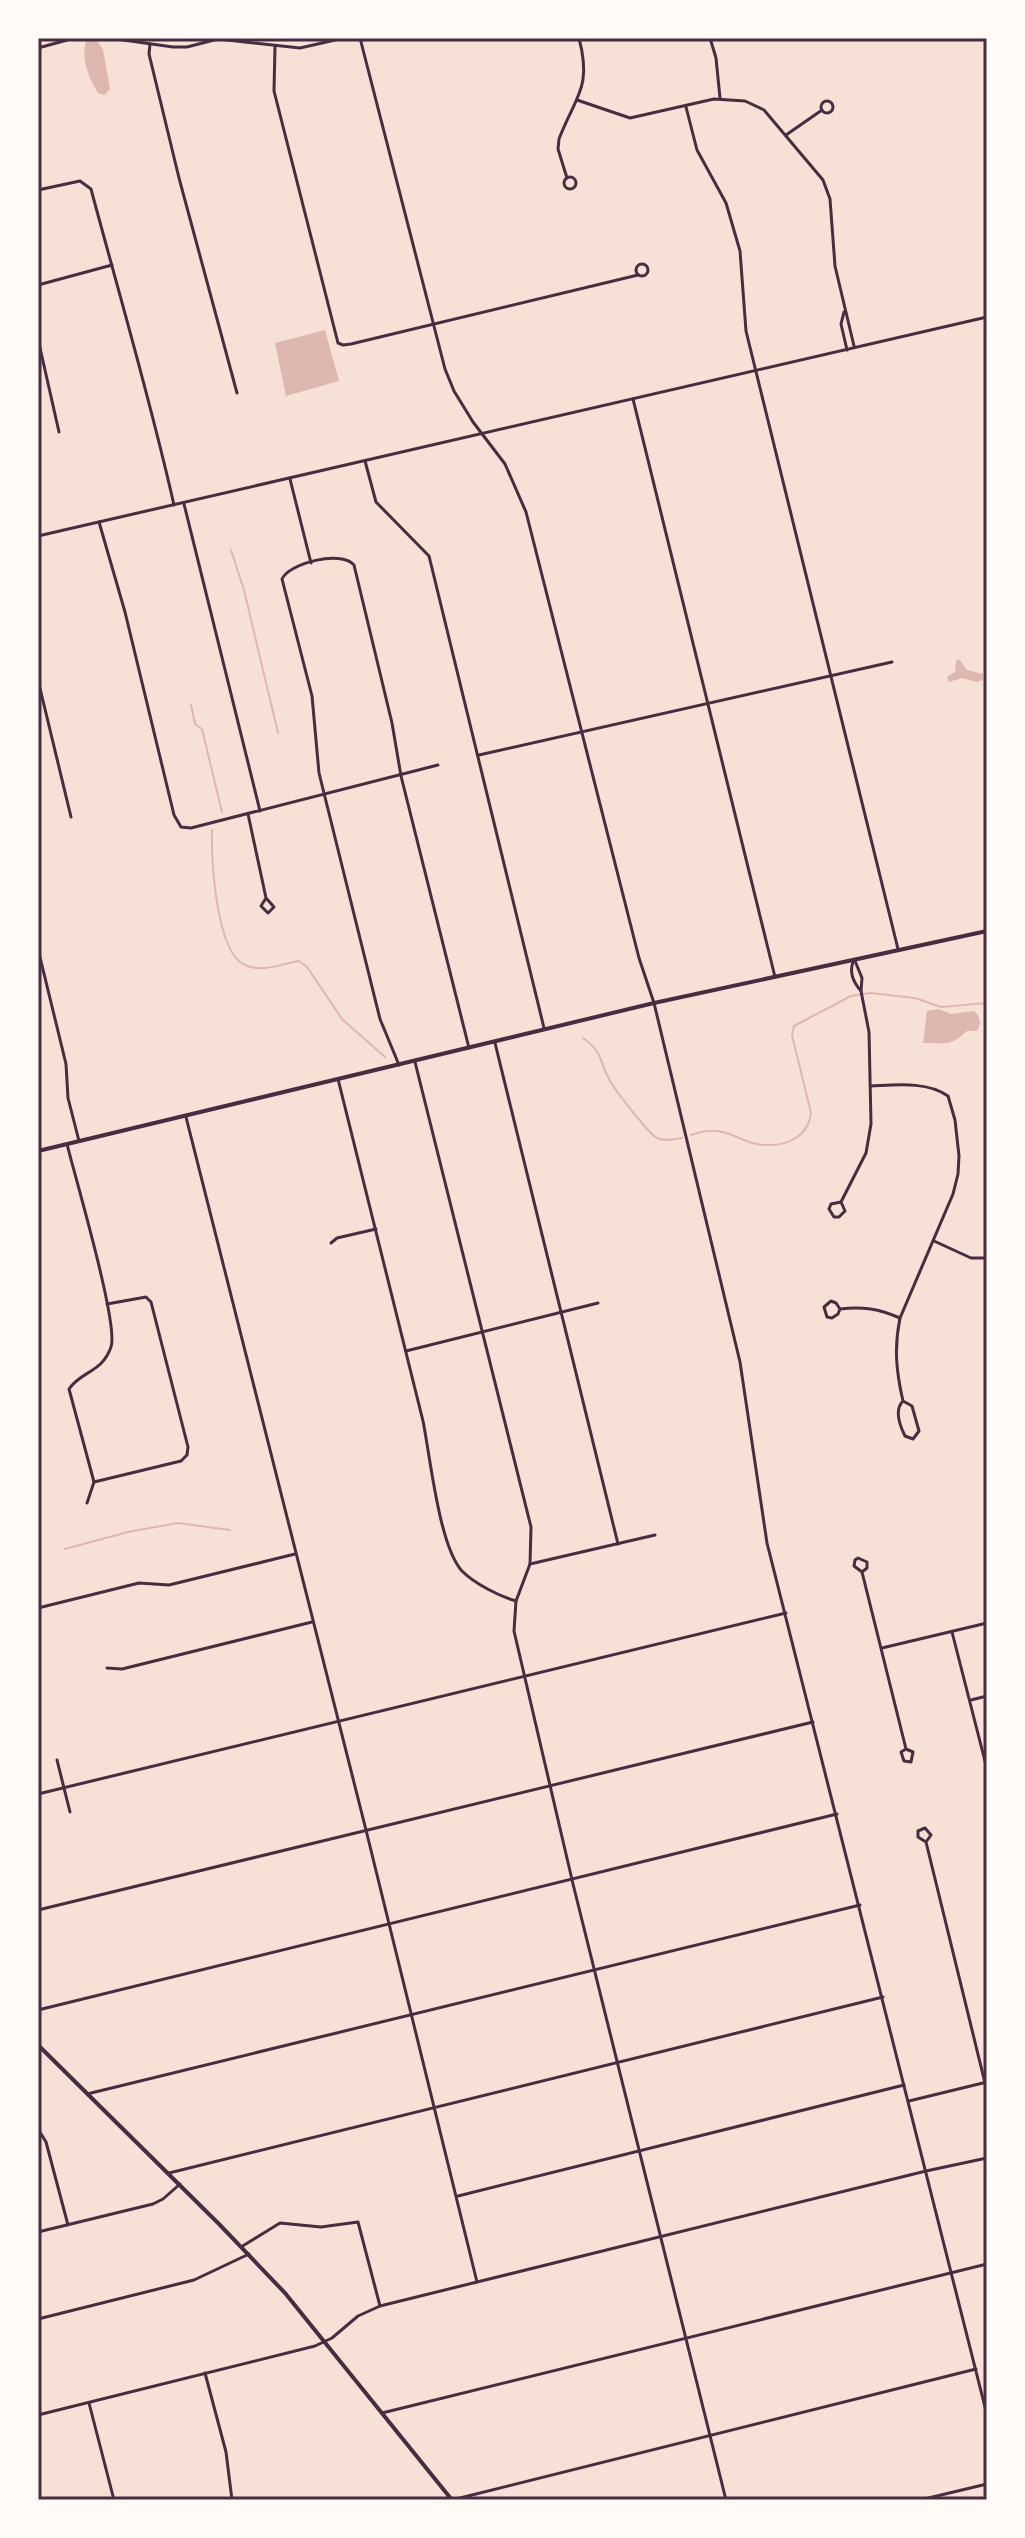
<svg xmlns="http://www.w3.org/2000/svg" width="1025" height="2538" font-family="Lato,sans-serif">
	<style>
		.water { fill: #dcb8b0 }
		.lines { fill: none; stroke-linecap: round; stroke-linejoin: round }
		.stream { stroke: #dcb8b0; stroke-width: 2 }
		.minor { stroke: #4a2c40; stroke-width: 3 }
		.tertiary { stroke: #4a2c40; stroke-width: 3 }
		.secondary { stroke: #4a2c40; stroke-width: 4 }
		.primary { stroke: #4a2c40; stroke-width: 4 }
		.neatline { fill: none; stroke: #4a2c40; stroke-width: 3 }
	</style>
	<rect width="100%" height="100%" fill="#f7e1d7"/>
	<!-- water -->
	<g class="water">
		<path d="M 87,38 L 96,38 L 103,50 L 110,89 L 105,95 L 98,93 C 88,77 80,56 87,38 Z"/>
		<polygon points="325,330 339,381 286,396 275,343"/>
		<polygon points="959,659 967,670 983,674 983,680 977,682 962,678 949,682 947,677 955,672 956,661"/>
		<path d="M 939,1009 L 951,1014 L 974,1011 C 980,1016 982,1024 977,1031 L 967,1031 C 950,1047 945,1043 923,1043 L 927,1011 Z"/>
	</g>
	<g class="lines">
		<!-- stream -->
		<g class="stream">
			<polyline points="231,550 244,590 278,733"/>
			<polyline points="191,705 195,724 202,729 222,812"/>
			<path d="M 212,830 C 211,859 216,953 245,965 C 264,973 280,964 299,961 L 307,967 L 342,1019 L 385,1057"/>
			<path d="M 583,1038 C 603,1052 599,1060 609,1079 C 614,1089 648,1133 657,1138 C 665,1142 674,1139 682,1138"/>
			<path d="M 691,1135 C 700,1132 712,1129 722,1132 C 732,1134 742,1140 752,1143 C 778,1149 807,1142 811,1113 L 792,1035 L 794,1026 L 851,996 L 870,993 L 915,998 L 941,1007 L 987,1003"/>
			<polyline points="65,1549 128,1532 178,1523 230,1530"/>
		</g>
		<!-- minor -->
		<g class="minor">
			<polyline points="109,38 173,47 187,47 218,39 300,48 344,38"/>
			<polyline points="710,38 716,58 720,98"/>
			<polyline points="150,44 149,54 179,178 237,393"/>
			<polyline points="275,46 274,91 338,343 343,345 351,344 638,275"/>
			<polyline points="38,48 71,39"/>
			<polyline points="577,100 630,118 714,99 745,101 764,110 823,180 830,199 835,266 854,346"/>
			<circle cx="827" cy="107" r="6"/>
			<polyline points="686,107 697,150 726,203 740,251 746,331 898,949"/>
			<polyline points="786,135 822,110"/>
			<circle cx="570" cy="183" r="6"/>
			<path d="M 567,178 L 558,149 L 559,139 C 576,95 592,88 579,38"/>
			<path d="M 38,190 L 80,181 L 91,189 C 119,294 150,398 174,505"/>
			<circle cx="642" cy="270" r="6"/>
			<polyline points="38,285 112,265"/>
			<polyline points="844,312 841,324 847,350"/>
			<polyline points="38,339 59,432"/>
			<polyline points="633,399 775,977"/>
			<polyline points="365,461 376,502 429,556 544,1028"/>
			<polyline points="290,479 311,563"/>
			<polyline points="184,504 260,811"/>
			<polyline points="99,522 125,612 174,815 181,827 191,828 438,765"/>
			<polyline points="38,680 71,817"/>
			<polyline points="479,755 892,662"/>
			<polyline points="248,814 266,898 274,907 268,913 261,906 266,898"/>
			<polyline points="38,949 66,1064 68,1098 79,1141"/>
			<path d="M 853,962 C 849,973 853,982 861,991"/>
			<polyline points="495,1043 618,1544"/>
			<polyline points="415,1062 531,1527 530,1564 516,1601 514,1631 573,1884 726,2500"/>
			<path d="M 399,1065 L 380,1019 L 319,773 L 312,696 L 282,579 C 289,563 341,550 354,565 L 392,723 L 401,776 L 469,1048"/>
			<path d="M 338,1079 L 423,1421 C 430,1455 439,1546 462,1571 C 475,1584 499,1596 516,1601"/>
			<path d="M 871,1086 C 895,1085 927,1081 948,1096 L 955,1120 L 959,1156 L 958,1174 L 953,1194 L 900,1318 C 894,1347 896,1371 903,1401 C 894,1410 900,1426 905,1436 L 913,1439 L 919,1431 L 912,1406 L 903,1401"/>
			<polyline points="186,1117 366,1830 477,2282"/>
			<path d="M 67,1144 C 75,1177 119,1325 111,1347 C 102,1373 81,1371 69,1389 L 94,1482 L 87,1503"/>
			<polyline points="841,1202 845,1211 839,1217 834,1217 829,1209 831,1204 841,1202 866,1153 871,1124 869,1032 861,991 862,978 855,961"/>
			<polyline points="934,1241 971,1258 987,1258"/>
			<polyline points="331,1243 337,1238 376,1229"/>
			<path d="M 840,1309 L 838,1314 L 832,1318 L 827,1317 L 824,1307 L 831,1301 L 836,1303 L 840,1309 C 863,1306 879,1309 900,1318"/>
			<polyline points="406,1351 598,1303"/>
			<polyline points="94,1482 181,1461 187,1455 188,1447 151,1302 146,1297 107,1304"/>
			<polyline points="530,1564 655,1535"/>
			<polyline points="862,1572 854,1566 855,1560 858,1558 867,1562 867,1568 862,1572 906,1749 901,1752 904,1761 911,1762 913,1752 906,1749"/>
			<polyline points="38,1608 139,1583 169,1585 295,1554"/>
			<polyline points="952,1632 987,1769"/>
			<polyline points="882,1648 987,1623"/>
			<polyline points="107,1668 122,1669 312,1622"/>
			<polyline points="971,1700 987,1696"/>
			<polyline points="57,1760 70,1812"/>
			<polyline points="38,1794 786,1613"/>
			<polyline points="926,1842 931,1835 925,1828 918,1831 918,1837 926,1842 985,2083"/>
			<polyline points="38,1910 813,1722"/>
			<polyline points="38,2010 837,1814"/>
			<polyline points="87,2094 860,1905"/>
			<polyline points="909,2101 987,2082"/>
			<polyline points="38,2129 46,2142 68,2225"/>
			<polyline points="169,2173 883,1997"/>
			<polyline points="458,2196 904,2085"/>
			<polyline points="38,2232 153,2204 163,2199 180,2184"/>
			<polyline points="241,2247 280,2223 321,2227 358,2222 380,2306"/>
			<polyline points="38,2319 194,2280 249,2254"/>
			<polyline points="205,2373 226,2452 232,2500"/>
			<polyline points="89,2403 114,2500"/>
			<polyline points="382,2413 987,2264"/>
			<polyline points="452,2500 976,2369"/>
			<polyline points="920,2500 987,2484"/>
		</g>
		<!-- tertiary -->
		<g class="tertiary">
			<polyline points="360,38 445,369 454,391 473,422 505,464 526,512 639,958 654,1003 740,1362 767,1543 987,2415"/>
			<polyline points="38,536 987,317"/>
			<polyline points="38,2415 315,2346 332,2338 358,2316 380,2306 926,2171 987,2158"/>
		</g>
		<!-- secondary -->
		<polyline class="secondary" points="38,1151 654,1003 987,931"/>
		<!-- primary -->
		<polyline class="primary" points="38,2045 219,2224 285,2293 452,2500"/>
	</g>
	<!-- border -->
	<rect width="1025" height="2538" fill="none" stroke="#fffaf5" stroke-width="80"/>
	<rect x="40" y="40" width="945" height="2458" class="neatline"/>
</svg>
